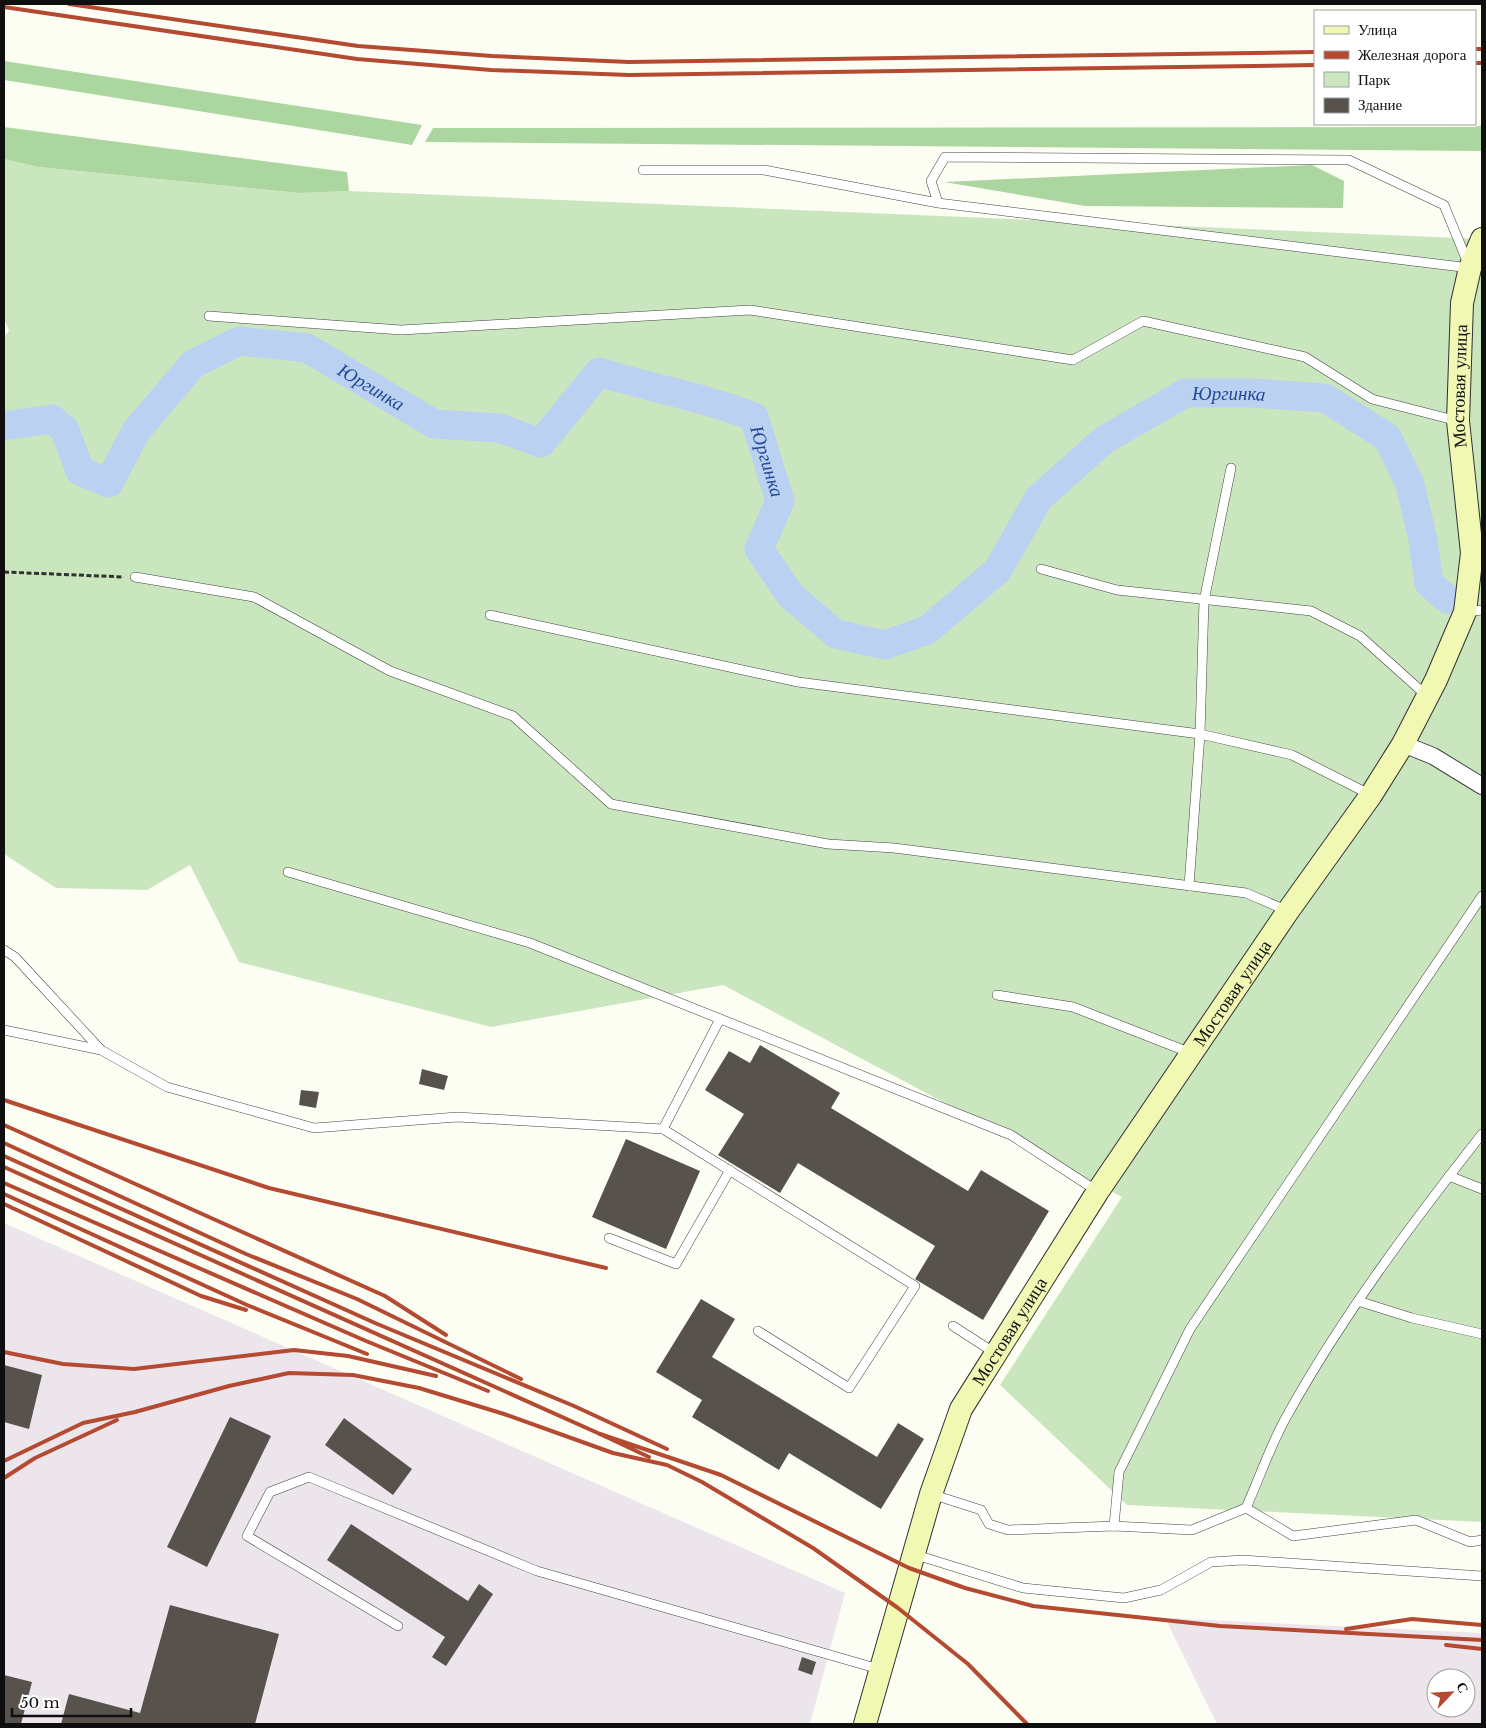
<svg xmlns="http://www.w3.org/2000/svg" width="1486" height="1728" font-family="'Libre Baskerville',serif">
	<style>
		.industrial { fill: #ede5ec; fill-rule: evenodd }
		.green { fill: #cae6be }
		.forest { fill: #abd69f }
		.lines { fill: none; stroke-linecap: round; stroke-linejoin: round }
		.river { stroke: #bbd1f1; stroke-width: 29 }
		.building { fill: #57534c }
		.lane-casing { stroke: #424242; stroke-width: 10 }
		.street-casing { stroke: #424242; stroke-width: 18 }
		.secondary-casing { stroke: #313131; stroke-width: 24 }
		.path { stroke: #313131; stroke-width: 3; stroke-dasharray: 5 2.5; stroke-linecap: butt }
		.lane { stroke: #fff; stroke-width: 9 }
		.street { stroke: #fff; stroke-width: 16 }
		.secondary { stroke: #f0f8b3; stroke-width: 22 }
		.rail { stroke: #b44a32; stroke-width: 4 }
		.labels { text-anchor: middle; stroke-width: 5; stroke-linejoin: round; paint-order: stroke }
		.street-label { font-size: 18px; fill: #0f0f0f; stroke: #fff }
		.water-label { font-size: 19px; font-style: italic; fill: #224997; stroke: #fff }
	</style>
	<rect width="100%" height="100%" fill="#fdfef3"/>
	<!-- industrial -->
	<g class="industrial">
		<polygon points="4,1223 845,1593 810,1724 4,1724"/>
		<path d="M 1165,1618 L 1482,1633 L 1482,1724 L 1217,1724 ZM 1436,1678 L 1466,1678 L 1466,1708 L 1436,1708 Z"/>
	</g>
	<!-- green -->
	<polygon class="green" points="4,159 38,167 299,193 349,191 1482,239 1482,1522 1127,1505 1000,1385 1122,1197 723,985 491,1027 239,962 190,865 147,890 56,888 4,854 4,337 9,331 4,318"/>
	<!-- forest -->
	<g class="forest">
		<polygon points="4,61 422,125 412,145 4,80"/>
		<polygon points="1482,125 1482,151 425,142 433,128 1475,127"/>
		<polygon points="4,127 347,172 349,191 299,193 38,167 4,159"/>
		<polygon points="1312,165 1344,181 1343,208 1085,206 944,182"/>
	</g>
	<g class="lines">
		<!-- river -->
		<path class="river" id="s1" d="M 4,426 L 52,419 L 65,430 L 80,471 L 109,483 L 136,431 L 193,364 L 239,341 L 307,348 L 434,424 L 499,428 L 541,443 L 599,372 C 650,388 704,397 754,417 L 780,501 L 759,549 L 791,596 L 836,634 L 885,645 L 927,630 L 997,571 L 1039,498 L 1104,440 L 1185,393 L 1252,393 L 1325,398 L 1387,437 L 1410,484 L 1423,540 L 1429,583 L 1447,599"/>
	</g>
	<!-- building -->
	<g class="building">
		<polygon points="760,1045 840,1093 831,1108 968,1191 981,1170 1049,1211 983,1320 915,1279 935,1246 798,1163 780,1193 718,1155 744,1114 705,1090 729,1051 750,1063"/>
		<polygon points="422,1069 448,1076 444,1090 419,1084"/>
		<polygon points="301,1090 319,1092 316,1108 299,1105"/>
		<polygon points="626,1139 700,1171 666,1249 592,1217"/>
		<polygon points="701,1299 735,1319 712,1357 877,1457 898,1423 924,1439 881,1509 789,1453 779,1470 692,1417 702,1400 656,1372"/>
		<polygon points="4,1365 42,1375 29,1429 4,1422"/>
		<polygon points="230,1417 271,1436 207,1567 167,1547"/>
		<polygon points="344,1418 412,1469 393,1495 325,1445"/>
		<polygon points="351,1524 468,1601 479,1584 493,1594 446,1666 432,1657 445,1637 327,1560"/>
		<polygon points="170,1605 279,1634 255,1724 61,1724 69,1694 140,1713"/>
		<polygon points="802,1657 816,1662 812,1675 798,1670"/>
		<polygon points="4,1675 32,1682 21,1724 4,1724"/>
	</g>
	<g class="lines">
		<!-- lane casing -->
		<g class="lane-casing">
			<g id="lane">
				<polyline points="643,170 764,170 938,203 1470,268 1444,205 1349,160 945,157 931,181 938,203"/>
				<polyline points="209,316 401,330 750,310 1073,360 1143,321 1305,357 1372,399 1458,421"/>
				<polyline points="1041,569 1117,590 1311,611 1360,636 1428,697"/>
				<polyline points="135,577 254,597 390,671 513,716 611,804 828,844 894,848 1246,893 1288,911"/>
				<polyline points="1465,612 1482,610"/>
				<polyline points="490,615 798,682 1200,734 1292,755 1371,795"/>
				<polyline points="288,872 530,943 1011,1135 1097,1191"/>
				<polyline points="1189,886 1200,734 1204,601 1231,468"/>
				<polyline points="4,950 15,957 101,1050"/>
				<polyline points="997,995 1073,1007 1191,1053"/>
				<polyline points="720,1019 663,1129 915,1286 849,1388 758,1331"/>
				<polyline points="4,1030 101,1050 167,1087 314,1128 457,1117 663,1129"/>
				<polyline points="1449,1176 1482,1189"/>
				<polyline points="609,1238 676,1264 730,1170"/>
				<polyline points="1358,1301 1412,1318 1482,1334"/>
				<polyline points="953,1326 995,1353"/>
				<polyline points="931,1494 981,1510 989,1524 1008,1530 1114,1526 1192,1530 1246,1508 1293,1536 1416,1520 1470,1542 1482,1540"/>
				<path d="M 1246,1508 C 1260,1477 1271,1443 1288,1414 C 1343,1315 1412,1223 1482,1134"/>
				<polyline points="1114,1526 1119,1472 1190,1329 1482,896"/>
				<polyline points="913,1554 1023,1588 1124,1598 1161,1590 1211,1562 1243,1560 1482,1576"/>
				<polyline points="398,1626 247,1536 270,1492 309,1477 537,1571 879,1669"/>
			</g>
		</g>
		<!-- street casing -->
		<g class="street-casing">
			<polyline id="street" points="1403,744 1433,756 1482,786"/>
		</g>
		<!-- secondary casing -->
		<g class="secondary-casing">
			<g id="secondary">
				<path id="s2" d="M 865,1724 L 931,1494 L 961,1409 L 1098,1191 L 1288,911 L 1371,795 L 1403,744 L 1436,680 L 1465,612 L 1472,553 L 1458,421 L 1462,303 L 1470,268 L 1482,239"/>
			</g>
		</g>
		<!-- path -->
		<polyline class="path" points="4,572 124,577"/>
		<!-- lane -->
		<use href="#lane" class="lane"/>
		<!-- street -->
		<use href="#street" class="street"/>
		<!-- secondary -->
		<use href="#secondary" class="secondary"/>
		<!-- rail -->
		<g class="rail">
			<polyline points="69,4 358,46 492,56 629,62 1315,52"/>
			<polyline points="4,7 357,59 491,70 629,75 1315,65"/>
			<polyline points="1475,49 1482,49"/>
			<polyline points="1475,63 1482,63"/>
			<polyline points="4,1100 269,1188 606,1268"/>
			<polyline points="4,1125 385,1296 446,1335"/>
			<polyline points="4,1143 246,1254 357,1299 521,1379"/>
			<polyline points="4,1156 375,1323 574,1406 667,1449"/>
			<polyline points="4,1167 600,1434"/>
			<polyline points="4,1183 366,1341 488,1391"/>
			<polyline points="4,1194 247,1305 367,1354"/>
			<polyline points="4,1204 201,1296 246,1310"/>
			<polyline points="4,1352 63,1364 134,1369 294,1350 348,1356 436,1376"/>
			<polyline points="649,1457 600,1434 721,1475 909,1568 965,1588 1033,1606 1220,1626 1482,1640"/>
			<polyline points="4,1461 83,1423 135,1412 229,1386 289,1373 353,1375 419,1388 504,1414 613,1453 667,1465 702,1482 813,1548 898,1608 968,1664 1027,1724"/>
			<polyline points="4,1478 35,1458 117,1420"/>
			<polyline points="1346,1629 1412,1619 1482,1625"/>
			<polyline points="1446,1645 1482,1649"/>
		</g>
	</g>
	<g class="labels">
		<!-- street labels -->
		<g class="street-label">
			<text dy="6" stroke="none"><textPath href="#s2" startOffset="1501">Мостовая улица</textPath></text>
			<text dy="6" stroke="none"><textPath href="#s2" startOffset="826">Мостовая улица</textPath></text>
			<text dy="6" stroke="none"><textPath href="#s2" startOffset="421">Мостовая улица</textPath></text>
		</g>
		<!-- water labels -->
		<g class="water-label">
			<text dy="7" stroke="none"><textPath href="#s1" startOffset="482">Юргинка</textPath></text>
			<text dy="7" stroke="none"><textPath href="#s1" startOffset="1669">Юргинка</textPath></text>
			<text dy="7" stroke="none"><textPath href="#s1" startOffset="964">Юргинка</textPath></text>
		</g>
	</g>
	<!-- border -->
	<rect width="1486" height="1728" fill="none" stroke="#0f0f0f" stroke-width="10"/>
	<!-- legend -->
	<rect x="1314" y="10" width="162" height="115" fill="#ffffff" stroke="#9f9f9f"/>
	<rect x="1324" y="26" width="25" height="8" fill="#f0f8b3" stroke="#9f9f9f"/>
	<text x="1358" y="35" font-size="15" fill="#0f0f0f">Улица</text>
	<rect x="1324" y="51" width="25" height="8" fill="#b44a32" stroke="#9f9f9f"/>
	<text x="1358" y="60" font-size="15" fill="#0f0f0f">Железная дорога</text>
	<rect x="1324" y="72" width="25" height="15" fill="#cae6be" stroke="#9f9f9f"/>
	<text x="1358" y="85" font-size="15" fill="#0f0f0f">Парк</text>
	<rect x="1324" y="98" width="25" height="15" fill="#57534c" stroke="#9f9f9f"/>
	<text x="1358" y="110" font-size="15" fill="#0f0f0f">Здание</text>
	<!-- north arrow -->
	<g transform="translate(1451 1693) rotate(65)"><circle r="24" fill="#ffffff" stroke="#9f9f9f"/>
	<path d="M0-4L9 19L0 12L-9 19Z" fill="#b44a32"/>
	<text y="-8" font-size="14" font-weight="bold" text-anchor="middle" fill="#0f0f0f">С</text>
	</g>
	<!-- scale -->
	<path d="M12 1708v8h119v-8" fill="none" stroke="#0f0f0f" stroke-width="2.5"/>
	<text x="20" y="1708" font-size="15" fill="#0f0f0f" stroke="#ffffff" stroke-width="4" paint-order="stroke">50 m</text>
</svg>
